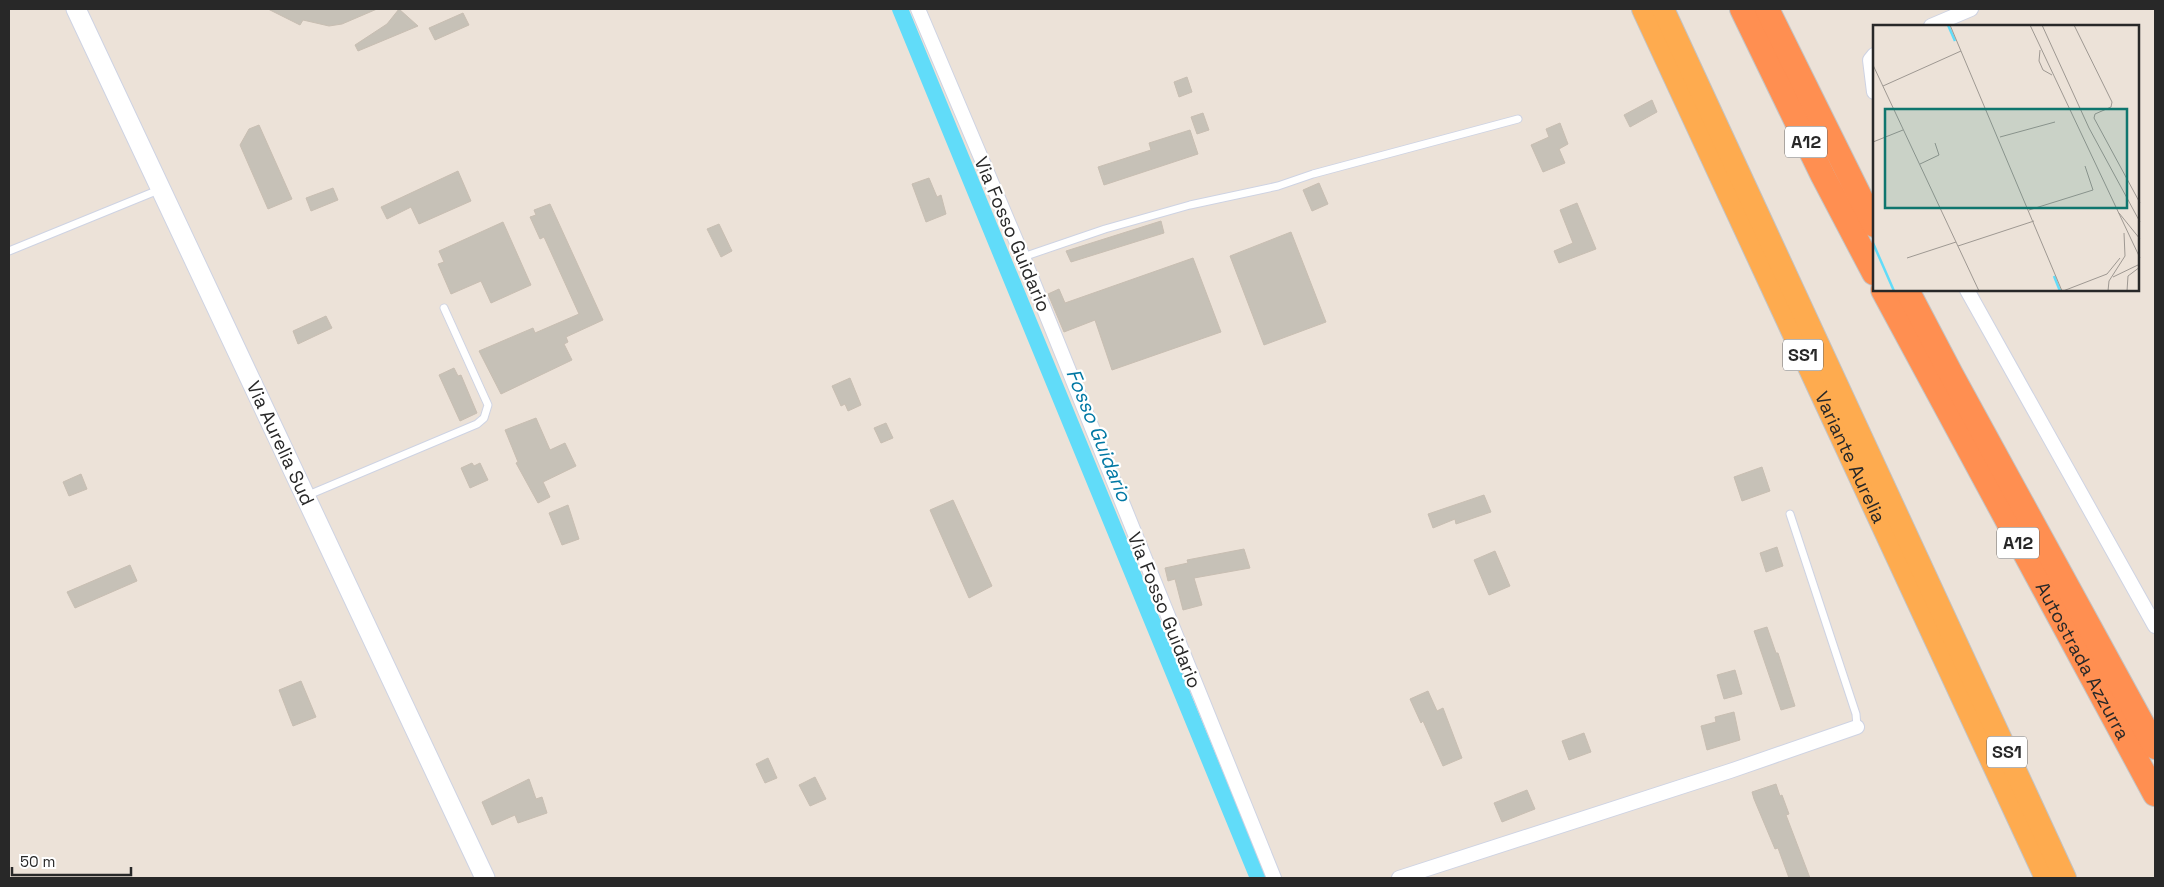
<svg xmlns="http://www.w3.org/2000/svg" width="2164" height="887" font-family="'Space Grotesk',sans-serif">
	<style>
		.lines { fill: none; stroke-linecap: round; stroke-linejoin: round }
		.canal { stroke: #61dcf9; stroke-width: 16 }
		.building { fill: #c6c1b7; stroke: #c8beb2 }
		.service-casing { stroke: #ced3e3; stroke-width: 9 }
		.minor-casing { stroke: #ced3e3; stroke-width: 16 }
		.secondary-casing { stroke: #ced3e3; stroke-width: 21 }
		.trunk-casing { stroke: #c3c3c3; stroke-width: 24 }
		.motorway-casing { stroke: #c3c3c3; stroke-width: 26 }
		.service { stroke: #fff; stroke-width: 7 }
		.minor { stroke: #fff; stroke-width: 14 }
		.secondary { stroke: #fff; stroke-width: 19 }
		.trunk { stroke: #feab4f; stroke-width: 22 }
		.motorway { stroke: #ff8f51; stroke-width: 24 }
		.labels { text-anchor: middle; stroke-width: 4.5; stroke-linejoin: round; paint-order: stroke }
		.shield { fill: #fff; stroke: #686868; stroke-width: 1 }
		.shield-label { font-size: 18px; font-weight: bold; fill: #282828 }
		.street-label { font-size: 19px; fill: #282828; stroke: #fff }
		.water-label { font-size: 20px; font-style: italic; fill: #0178a4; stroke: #fff }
		.inset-river { fill: none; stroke: #61dcf9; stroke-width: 2.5 }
		.inset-road { fill: none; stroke: #9e9892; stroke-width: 1 }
		.view { fill: #0f766e; fill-opacity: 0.15; stroke: #0f766e; stroke-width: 2.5 }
		.inset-edge { fill: none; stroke: #282828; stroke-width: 2.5 }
	</style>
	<rect width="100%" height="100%" fill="#ece2d8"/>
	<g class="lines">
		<!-- canal -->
		<polyline class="canal" points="900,9 1258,878"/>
	</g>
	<!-- building -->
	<g class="building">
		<polygon points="268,9 377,9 342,24 329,26 303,20 300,25"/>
		<polygon points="399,9 418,26 358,51 355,45 387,24"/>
		<polygon points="463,13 469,25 435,40 429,28"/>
		<polygon points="1187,77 1192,92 1179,97 1174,82"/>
		<polygon points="1652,100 1657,112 1630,127 1624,115"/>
		<polygon points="1203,113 1209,130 1197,134 1191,117"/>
		<polygon points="1560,123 1568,144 1559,149 1565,163 1543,172 1531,145 1549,137 1546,129"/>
		<polygon points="259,125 292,199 268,209 240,145 249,129"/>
		<polygon points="1190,130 1198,154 1104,185 1098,167 1151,150 1149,143"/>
		<polygon points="458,171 471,201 419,224 411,207 387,219 381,207"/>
		<polygon points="929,178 937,197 941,195 946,214 926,222 912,184"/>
		<polygon points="1319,183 1328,204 1312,211 1303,190"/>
		<polygon points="333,188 338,200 311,211 306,198"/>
		<polygon points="1577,203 1596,249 1559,263 1554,251 1573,243 1560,210"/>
		<polygon points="550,204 603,320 566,337 568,342 564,344 572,360 501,394 479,351 533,328 535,333 579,314 544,237 540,239 530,217 536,215 534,210"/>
		<polygon points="1161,221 1164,233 1071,262 1066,251"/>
		<polygon points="503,222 531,285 491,303 481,281 451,294 438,264 444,262 439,251"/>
		<polygon points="719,224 732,251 721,257 707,229"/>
		<polygon points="1291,232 1326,322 1264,345 1230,256"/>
		<polygon points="1193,258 1221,332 1112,370 1095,320 1064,332 1048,294 1059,289 1065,303"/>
		<polygon points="326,316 332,328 298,344 293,331"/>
		<polygon points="454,368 458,376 461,375 477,413 460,421 439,375"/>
		<polygon points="850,378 861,405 848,411 845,404 841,406 832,386"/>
		<polygon points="536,418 550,450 565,443 576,466 543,482 550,497 538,503 516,463 518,462 505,430"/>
		<polygon points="886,423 893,438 881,443 874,428"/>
		<polygon points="472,463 474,466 480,463 488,480 470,488 461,468"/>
		<polygon points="1762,467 1770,491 1742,501 1734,477"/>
		<polygon points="81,474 87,489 69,496 63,482"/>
		<polygon points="1484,495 1491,512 1456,524 1455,519 1433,528 1428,514"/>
		<polygon points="953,500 992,586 969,598 930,510"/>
		<polygon points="568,505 579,539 562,545 549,513"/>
		<polygon points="1777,547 1783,566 1766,572 1760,553"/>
		<polygon points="1244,549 1250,568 1194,578 1202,605 1183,610 1175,579 1168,581 1165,568 1188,563 1187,560"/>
		<polygon points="1495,551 1510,586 1489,595 1474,560"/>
		<polygon points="130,565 137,581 75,608 67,592"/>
		<polygon points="1767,627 1776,653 1778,653 1795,706 1781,710 1754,631"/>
		<polygon points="1735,670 1742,694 1724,699 1717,675"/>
		<polygon points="301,681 316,717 293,726 279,690"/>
		<polygon points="1428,691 1437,711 1443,708 1462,758 1443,766 1423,721 1421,723 1410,699"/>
		<polygon points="1734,712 1740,740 1707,750 1701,726 1716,722 1715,717"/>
		<polygon points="1584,733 1591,752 1569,760 1562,741"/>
		<polygon points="768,758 777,778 765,783 756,764"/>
		<polygon points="815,777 826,799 810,806 799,785"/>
		<polygon points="529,779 536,799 542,797 547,813 518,823 515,815 492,825 482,802"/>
		<polygon points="1776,784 1780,796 1782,795 1789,814 1786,815 1810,878 1789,878 1778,848 1775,849 1754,799 1752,792"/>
		<polygon points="1527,790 1535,809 1502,822 1494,803"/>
	</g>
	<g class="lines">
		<!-- service casing -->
		<g class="service-casing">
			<g id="service">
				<polyline points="9,251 161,189"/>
				<polyline points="1023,257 1105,229 1190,205 1278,186 1313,174 1518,119"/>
				<polyline points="306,496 477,424 484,418 488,405 444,308"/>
				<polyline points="1790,514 1856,714 1857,727"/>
			</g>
		</g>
		<!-- minor casing -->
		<g class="minor-casing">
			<g id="minor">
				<polyline points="918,9 1023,257 1274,878"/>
				<polyline points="1931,26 1971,9"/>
				<polyline points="1874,55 1870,60 1874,92"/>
				<polyline points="1967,290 2155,626"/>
				<polyline points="1399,878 1730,771 1857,727"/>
			</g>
		</g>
		<!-- secondary casing -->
		<g class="secondary-casing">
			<polyline id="secondary" points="76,9 485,878"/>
		</g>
		<!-- trunk casing -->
		<g class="trunk-casing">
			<g id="trunk">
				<path id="s1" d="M 1643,9 L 2046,878"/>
				<polyline points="1663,9 2065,878"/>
			</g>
		</g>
		<!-- motorway casing -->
		<g class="motorway-casing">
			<g id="motorway">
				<polyline points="1742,9 1823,176 1874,273"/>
				<polyline points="1767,9 1874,225"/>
				<path id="s2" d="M 1883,290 L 2155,794"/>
				<polyline points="1907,290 1951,374 2155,747"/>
			</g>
		</g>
		<!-- service -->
		<use href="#service" class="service"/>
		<!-- minor -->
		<use href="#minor" class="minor"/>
		<!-- secondary -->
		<use href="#secondary" class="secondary"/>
		<!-- trunk -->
		<use href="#trunk" class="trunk"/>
		<!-- motorway -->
		<use href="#motorway" class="motorway"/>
	</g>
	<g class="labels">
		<!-- shield labels -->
		<g class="shield">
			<rect x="1785" y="126.5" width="42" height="31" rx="4"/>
			<rect x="1783" y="339.5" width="40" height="31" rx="4"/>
			<rect x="1997" y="527.5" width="42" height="31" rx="4"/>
			<rect x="1987" y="736.5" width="40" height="31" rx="4"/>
		</g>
		<g class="shield-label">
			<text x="1806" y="148">A12</text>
			<text x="1803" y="361">SS1</text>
			<text x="2018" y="549">A12</text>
			<text x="2007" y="758">SS1</text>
		</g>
		<!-- street labels -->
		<g class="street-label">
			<text transform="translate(1013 234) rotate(67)" y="7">Via Fosso Guidario</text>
			<text transform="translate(281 443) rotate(65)" y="7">Via Aurelia Sud</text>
			<text dy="7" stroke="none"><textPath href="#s1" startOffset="494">Variante Aurelia</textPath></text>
			<text transform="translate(1165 610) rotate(68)" y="7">Via Fosso Guidario</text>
			<text dy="7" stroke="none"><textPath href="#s2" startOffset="421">Autostrada Azzurra</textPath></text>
		</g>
		<!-- water labels -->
		<g class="water-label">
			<text transform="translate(1099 435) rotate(68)" y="7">Fosso Guidario</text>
		</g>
	</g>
	<!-- overview -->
	<g transform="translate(1873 25)">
		<rect width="266" height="266" fill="#ece2d8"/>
		<path class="inset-river" d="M 75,0 L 82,16M 0,218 L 21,266M 181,251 L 187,266"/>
		<path class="inset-road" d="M 77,0 L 189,266M 157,0 L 267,233M 169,0 L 216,103 L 267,197M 201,0 L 239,77 L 238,82 L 222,89 L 221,93 L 267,178M 167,25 L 166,36 L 170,45 L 179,50M 0,40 L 106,266M 10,61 L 88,26M 127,112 L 182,97M 0,117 L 30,105M 47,139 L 66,130 L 62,118M 156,185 L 220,165 L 212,141M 246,188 L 267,214M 85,221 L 161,196M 34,233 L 83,217M 240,252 L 267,239M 190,266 L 234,249 L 247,233M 235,266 L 236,256 L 252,231 L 251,208M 254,266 L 255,251 L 267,242"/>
		<path class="view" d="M 12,84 L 254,84 L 254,183 L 12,183 Z"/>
		<rect width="266" height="266" class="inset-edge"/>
	</g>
	<!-- border -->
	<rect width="2164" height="887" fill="none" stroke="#282828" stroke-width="20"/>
	<!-- scale -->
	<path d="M12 867v8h119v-8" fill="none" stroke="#282828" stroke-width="2.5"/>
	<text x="20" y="867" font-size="15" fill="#282828" stroke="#ffffff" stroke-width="4" paint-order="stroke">50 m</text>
</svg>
